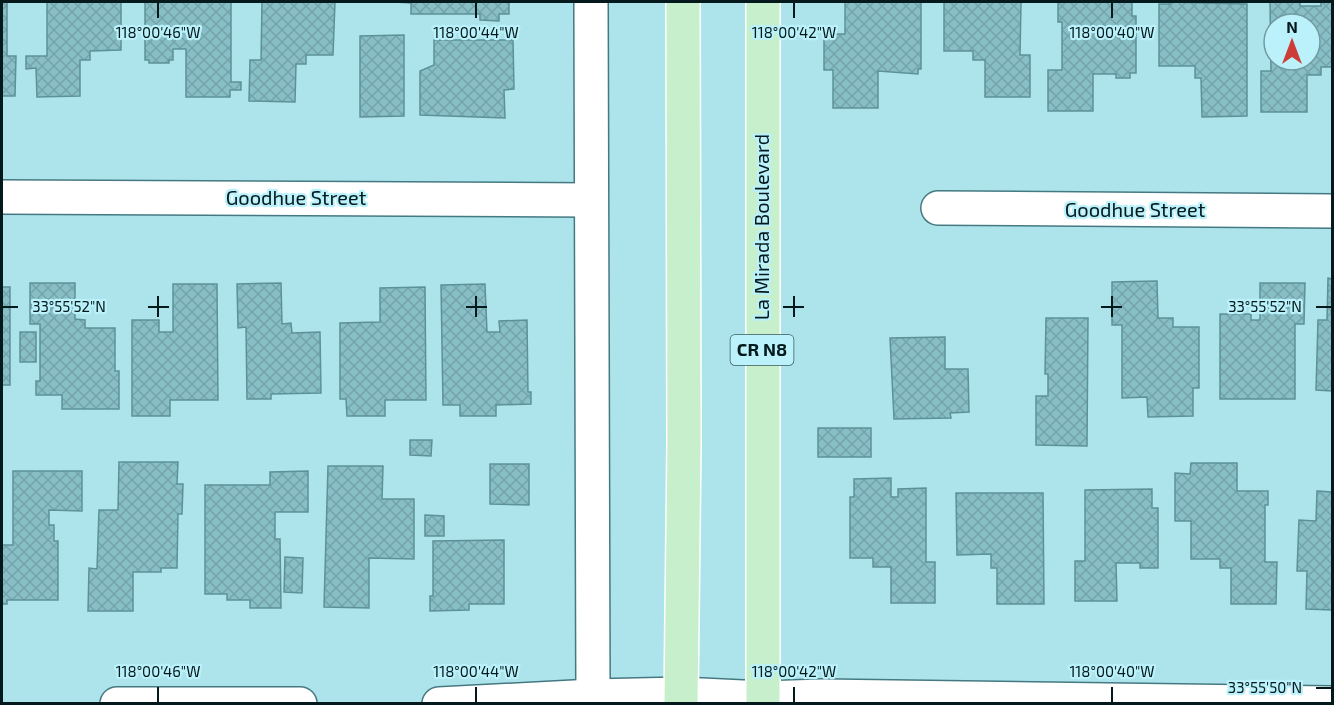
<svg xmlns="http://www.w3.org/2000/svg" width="1334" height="705" font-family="'Exo 2',sans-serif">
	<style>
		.building { fill: url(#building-cross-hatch); stroke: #5c9198; stroke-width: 1.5; fill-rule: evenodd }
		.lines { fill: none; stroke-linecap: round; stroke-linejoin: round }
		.street-casing { stroke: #447981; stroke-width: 36 }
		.primary-casing { stroke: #fff; stroke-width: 36 }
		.street { stroke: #fff; stroke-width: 33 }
		.primary { stroke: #c7efcc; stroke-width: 33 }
		.ticks { fill: none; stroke: #03191c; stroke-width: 2 }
		.labels { text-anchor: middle; stroke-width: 4.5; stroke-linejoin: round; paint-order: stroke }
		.shield { fill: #baf1fa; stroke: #3a5a5f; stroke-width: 1.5 }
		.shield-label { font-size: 18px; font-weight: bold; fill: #03191c }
		.street-label { font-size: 20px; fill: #03191c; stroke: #baf1fa }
		.ticks-label { font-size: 15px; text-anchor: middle; fill: #03191c; stroke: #baf1fa; stroke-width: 4.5; stroke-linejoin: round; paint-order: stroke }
	</style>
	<defs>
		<pattern id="building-cross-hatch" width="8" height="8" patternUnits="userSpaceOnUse" patternTransform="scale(1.5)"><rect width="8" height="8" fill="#88bfc6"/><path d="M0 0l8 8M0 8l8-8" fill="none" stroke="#74a4aa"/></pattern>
	</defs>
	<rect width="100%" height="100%" fill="#ade4ec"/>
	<!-- building -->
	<g class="building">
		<polygon points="2,2 7,2 7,56 16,56 15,96 2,96"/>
		<polygon points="47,2 121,2 121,50 90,51 90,60 80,60 80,96 37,97 36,68 26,69 26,56 47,56"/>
		<polygon points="145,2 231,2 231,82 241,82 241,90 230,90 230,97 186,97 186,49 173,49 173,60 169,60 169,63 149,63 149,60 145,60"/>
		<polygon points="262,2 335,2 333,55 306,55 306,64 296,64 295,102 249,101 250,60 261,60"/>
		<polygon points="394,2 509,2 509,14 499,14 499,21 480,20 480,14 411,14 411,3"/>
		<polygon points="845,2 921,2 921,69 918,69 918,74 878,71 878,108 833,108 833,70 824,70 824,34 845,34"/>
		<polygon points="944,2 1021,2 1020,55 1030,55 1030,97 985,97 985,60 973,60 973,51 944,51"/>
		<polygon points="1058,2 1132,2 1132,16 1136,16 1136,73 1130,73 1130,78 1116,78 1116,74 1093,74 1093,111 1048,111 1048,70 1062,70 1062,22 1058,22"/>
		<polygon points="1170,2 1247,4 1247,116 1202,117 1201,78 1195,78 1195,66 1159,66 1159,4 1170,4"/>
		<path d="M 1270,2 L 1300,2 L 1300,6 L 1321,6 L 1321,2 L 1332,2 L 1332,67 L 1321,67 L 1321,75 L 1307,75 L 1307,112 L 1261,112 L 1261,71 L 1271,71 ZM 1274,24 L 1310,24 L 1310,60 L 1274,60 Z"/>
		<polygon points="404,35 404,116 360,117 360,36"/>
		<polygon points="434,40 513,40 514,89 504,90 505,118 420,115 420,71 434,65"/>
		<polygon points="1328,278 1332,279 1332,391 1316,390 1318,320 1327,320"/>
		<polygon points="1157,281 1158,318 1173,318 1173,327 1199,327 1199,388 1193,388 1193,416 1148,417 1147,397 1122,398 1122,325 1112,325 1112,282"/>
		<polygon points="30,283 75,283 75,319 85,320 85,328 115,328 115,371 119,371 119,409 62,409 62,395 36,395 36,381 40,381 40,324 30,324"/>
		<polygon points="281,283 282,324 291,323 292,333 320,332 321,393 271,394 271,399 247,399 246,327 238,328 237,284"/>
		<polygon points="1260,283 1305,283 1304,324 1295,324 1295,399 1220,399 1220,314 1251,314 1251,320 1260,320"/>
		<polygon points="173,284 217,284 218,400 170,400 170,416 132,416 132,320 159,320 159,332 173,332"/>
		<polygon points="485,284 487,332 500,332 499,321 527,320 528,392 531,392 531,404 496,405 496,416 460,416 460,405 443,405 441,285"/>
		<rect x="2" y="287" width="8" height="98"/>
		<polygon points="425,287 426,400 385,400 385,416 347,416 346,399 340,399 340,323 380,322 380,288"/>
		<polygon points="1046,318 1088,318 1087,446 1036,445 1036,396 1048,396 1048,374 1045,374"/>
		<rect x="20" y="332" width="16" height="30"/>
		<polygon points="945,337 945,369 968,369 969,412 950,413 951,418 894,419 890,338"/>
		<rect x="818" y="428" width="53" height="29"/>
		<polygon points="410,440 432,440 431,456 410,455"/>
		<polygon points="119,462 178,462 177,484 183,484 182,514 178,514 177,568 161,568 161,572 133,572 133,611 88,611 89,568 97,569 99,510 118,510"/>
		<polygon points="1191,463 1237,463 1237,491 1268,491 1268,505 1265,505 1265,562 1277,562 1276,604 1231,604 1231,568 1220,568 1220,559 1191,559 1191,521 1175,521 1175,473 1190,474"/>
		<polygon points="490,464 529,464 529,505 490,504"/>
		<polygon points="328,466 383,466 382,499 414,499 414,559 369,558 369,608 324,607"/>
		<polygon points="13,471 82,471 82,511 49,510 49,525 54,525 54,541 58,541 58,600 7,600 7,604 2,604 2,611 2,545 13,545"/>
		<polygon points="308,471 308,512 275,512 275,539 280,539 281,608 250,608 250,600 227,600 227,594 205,594 205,485 270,485 270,472"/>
		<polygon points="891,478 891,497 898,497 898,489 926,488 926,562 935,562 935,603 891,603 891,567 873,567 873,558 850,558 850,497 854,497 854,479"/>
		<polygon points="1152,489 1152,508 1158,508 1158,568 1140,568 1140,563 1116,563 1117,601 1075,601 1075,561 1085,561 1085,490"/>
		<polygon points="1317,491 1332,492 1332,610 1306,609 1307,571 1297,571 1299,520 1316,521"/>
		<polygon points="956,493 1043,493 1044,604 997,604 997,568 991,568 991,554 957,555"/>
		<polygon points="425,515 444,516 444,536 425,536"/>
		<polygon points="504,540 504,604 469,604 469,610 430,611 430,596 433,596 433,541"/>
		<polygon points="285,557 303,558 302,593 284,592"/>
	</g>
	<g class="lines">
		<!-- street casing -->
		<g class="street-casing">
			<g id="street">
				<polyline points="591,2 593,696"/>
				<polyline points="2,197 591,200"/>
				<polyline points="938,208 1332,211"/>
				<polyline points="117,704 300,704"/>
				<polyline points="439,704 593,696 681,694 763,698 822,696 1332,703"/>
			</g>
		</g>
		<!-- primary casing -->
		<g class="primary-casing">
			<g id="primary">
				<polyline points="681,704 684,443 683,2"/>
				<polyline points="763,704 763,2"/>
			</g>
		</g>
		<!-- street -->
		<use href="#street" class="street"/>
		<!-- primary -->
		<use href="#primary" class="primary"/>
	</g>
	<!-- ticks -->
	<path class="ticks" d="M 158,3 L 158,18M 476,3 L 476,18M 794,3 L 794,18M 1112,3 L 1112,18M 158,296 L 158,317M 476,296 L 476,317M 794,296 L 794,317M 1112,296 L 1112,317M 3,307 L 18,307M 148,307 L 169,307M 466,307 L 487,307M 783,307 L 804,307M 1101,307 L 1122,307M 1316,307 L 1331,307M 158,687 L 158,702M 476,687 L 476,702M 794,687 L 794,702M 1112,687 L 1112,702M 1316,688 L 1331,688"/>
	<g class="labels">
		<!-- shield labels -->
		<rect class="shield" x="730.5" y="335" width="63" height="30" rx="4.5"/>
		<g class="shield-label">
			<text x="762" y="356">CR N8</text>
		</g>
		<!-- street labels -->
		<g class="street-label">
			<text x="296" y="205">Goodhue Street</text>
			<text x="1135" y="217">Goodhue Street</text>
			<text transform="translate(762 227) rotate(-90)" y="7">La Mirada Boulevard</text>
		</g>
	</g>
	<g class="ticks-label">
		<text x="158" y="38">118°00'46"W</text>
		<text x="476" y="38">118°00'44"W</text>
		<text x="794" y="38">118°00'42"W</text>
		<text x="1112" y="38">118°00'40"W</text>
		<text x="69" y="312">33°55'52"N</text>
		<text x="1265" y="312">33°55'52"N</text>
		<text x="158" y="677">118°00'46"W</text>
		<text x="476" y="677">118°00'44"W</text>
		<text x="794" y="677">118°00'42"W</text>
		<text x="1112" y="677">118°00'40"W</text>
		<text x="1265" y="693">33°55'50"N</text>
	</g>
	<!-- border -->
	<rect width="1334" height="705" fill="none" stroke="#03191c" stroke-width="6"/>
	<!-- north arrow -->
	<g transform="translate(1292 42)"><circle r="28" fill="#baf1fa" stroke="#719ba1" stroke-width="1.5"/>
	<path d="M0-4.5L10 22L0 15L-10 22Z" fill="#cb3d36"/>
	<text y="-9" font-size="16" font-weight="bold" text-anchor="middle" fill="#03191c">N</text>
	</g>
</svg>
